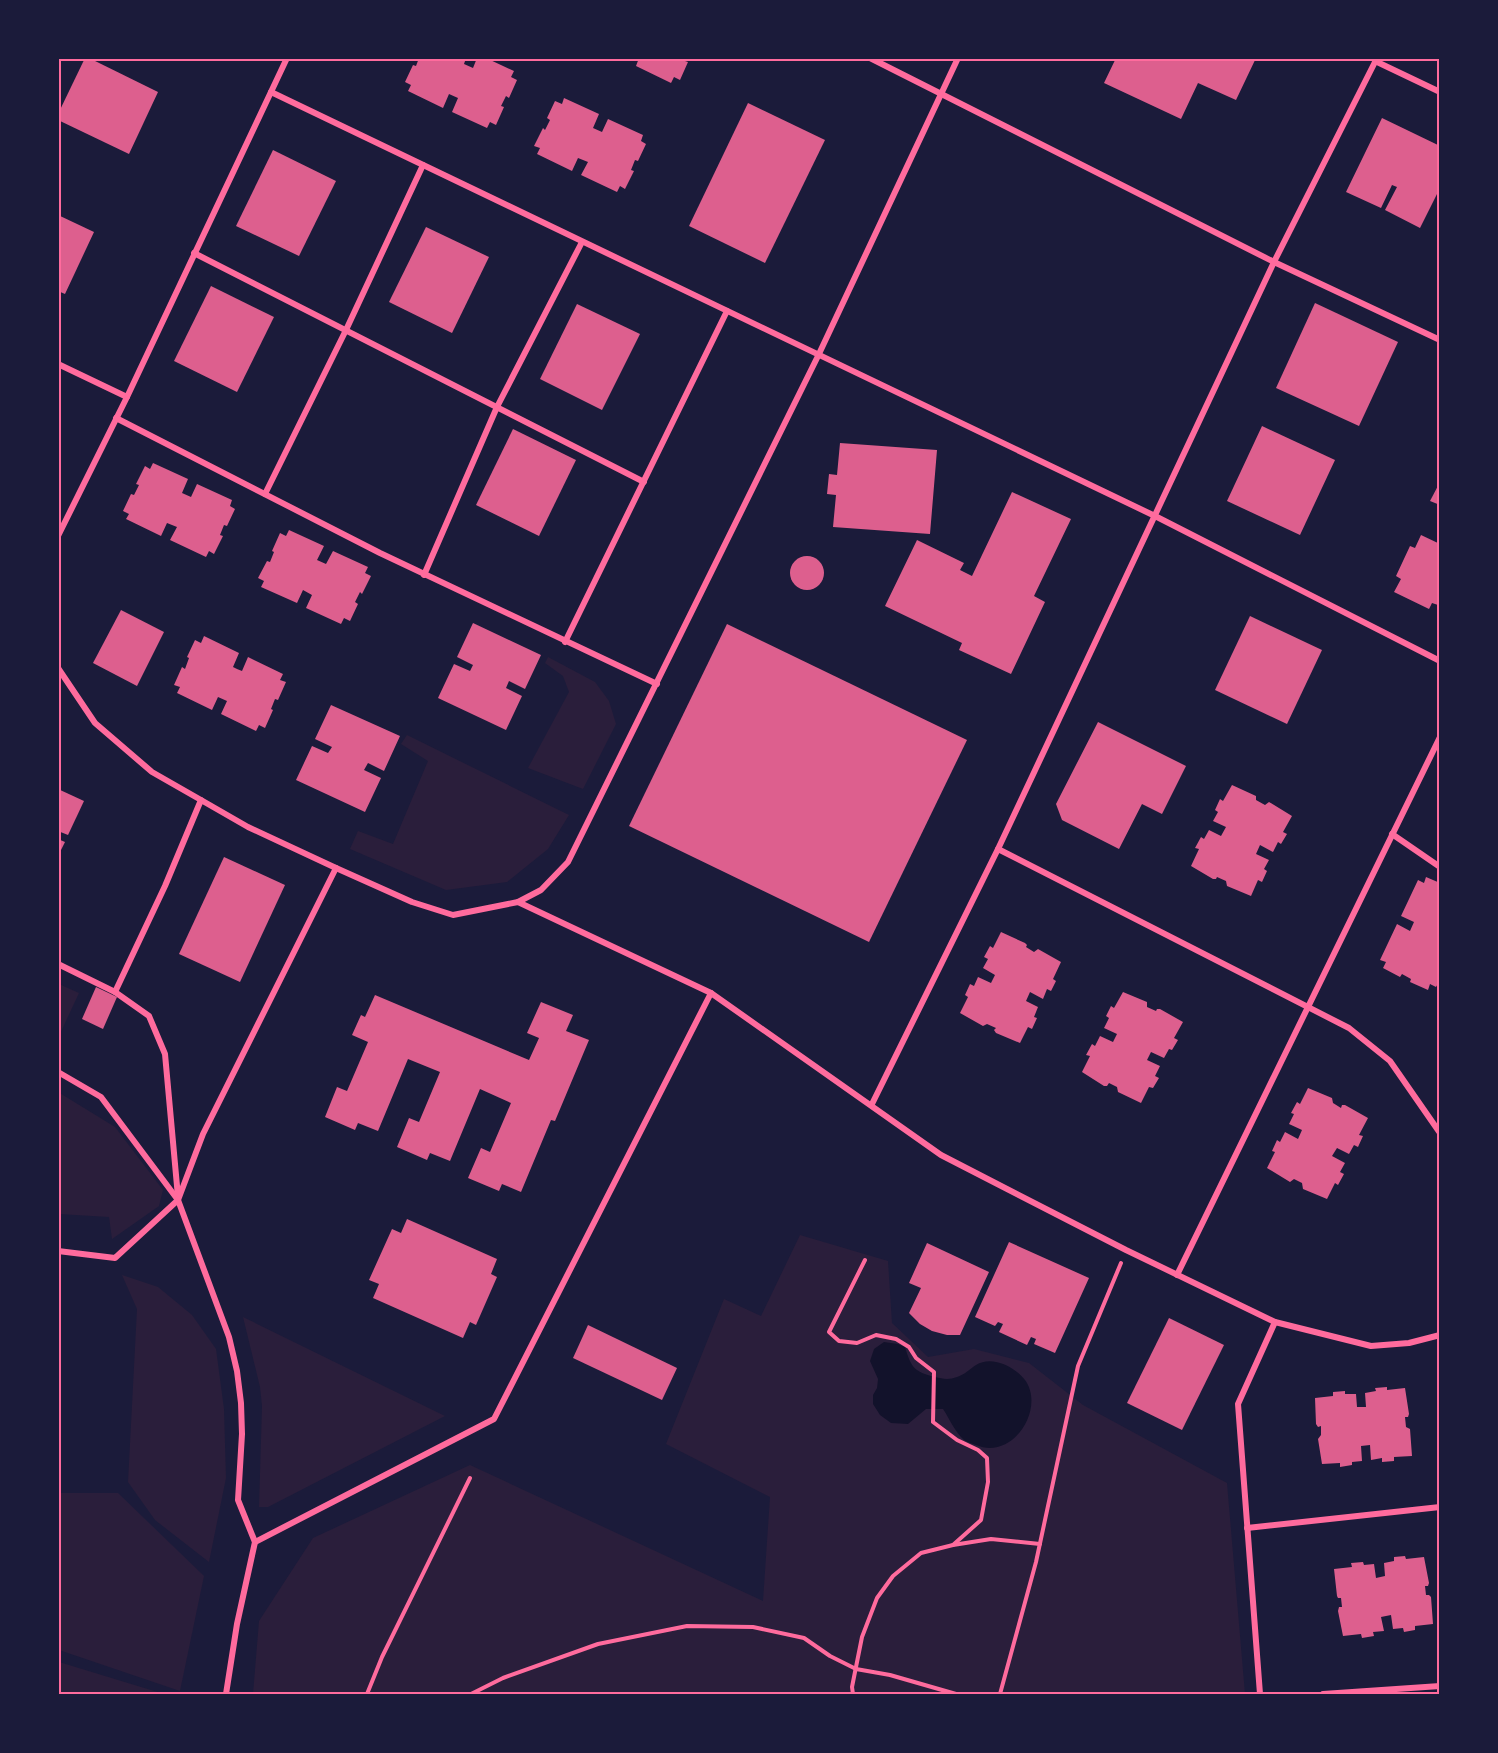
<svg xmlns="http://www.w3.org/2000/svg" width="1498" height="1753" font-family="Rubik,sans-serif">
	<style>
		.green { fill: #2a1e3b }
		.water { fill: #12122b }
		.building { fill: #dd5f8e }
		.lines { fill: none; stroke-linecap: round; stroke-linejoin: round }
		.path { stroke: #ff6b9d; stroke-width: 4 }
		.minor { stroke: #ff6b9d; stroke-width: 6 }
		.neatline { fill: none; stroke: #ff6b9d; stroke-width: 2 }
	</style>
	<rect width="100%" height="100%" fill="#1b1b3a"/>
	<!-- green -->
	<g class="green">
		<polygon points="548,657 595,682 609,701 616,724 583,789 528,768 569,692 563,676 545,663"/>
		<polygon points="407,735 569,815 548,849 507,882 446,890 350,849 358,831 393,844 428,761 401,744"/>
		<polygon points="59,984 79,993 59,1036"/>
		<polygon points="58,1092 115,1127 163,1190 159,1206 112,1239 109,1217 59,1214"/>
		<polygon points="800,1235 888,1261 892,1323 928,1357 974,1349 1029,1363 1083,1405 1227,1483 1245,1694 253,1694 259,1621 313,1538 470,1465 763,1601 770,1497 666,1444 724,1299 761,1316"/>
		<polygon points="122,1275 158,1287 192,1315 216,1349 224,1409 226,1478 209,1562 155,1520 128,1482 137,1309"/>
		<polygon points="243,1317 445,1416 268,1507 259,1507 262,1406 260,1387"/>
		<polygon points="59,1493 118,1493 204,1576 180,1691 59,1650"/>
		<polygon points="59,1662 164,1694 59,1694"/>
	</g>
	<!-- water -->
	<path class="water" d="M 884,1342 L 898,1344 L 905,1347 C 911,1367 914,1372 935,1377 C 943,1379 949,1380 957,1377 C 964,1375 970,1369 976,1365 C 992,1355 1015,1367 1025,1380 C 1046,1409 1012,1461 976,1445 C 973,1444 967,1442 964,1440 C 955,1432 949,1418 943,1409 L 926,1409 L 908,1424 L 891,1423 L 880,1415 L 873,1404 L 873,1395 L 877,1388 L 878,1379 L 870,1361 L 874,1349 Z"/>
	<!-- building -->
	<g class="building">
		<polygon points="85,58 89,58 158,92 129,154 58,120 58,114"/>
		<polygon points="419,58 466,58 464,64 473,68 477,58 486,58 514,71 511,77 517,80 509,98 506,96 501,106 504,107 496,125 490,122 487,128 452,112 458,98 449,94 443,108 408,91 411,85 405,82 413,65 416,66"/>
		<polygon points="639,58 686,58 685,61 688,62 680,80 674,77 671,83 636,66"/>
		<polygon points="1116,58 1256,58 1236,100 1198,83 1181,119 1104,83"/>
		<polygon points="564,98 599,114 593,128 602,132 608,119 643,135 641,141 646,144 638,161 635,160 631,170 634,171 625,189 620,186 617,192 581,175 588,162 578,158 572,171 537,154 540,148 534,146 543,128 545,130 550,120 547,118 555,101 562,104"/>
		<polygon points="748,103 825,140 765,263 689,226"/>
		<polygon points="1382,118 1440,146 1440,188 1420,228 1385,210 1397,187 1392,185 1381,208 1346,192"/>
		<polygon points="273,150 336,181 299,256 236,226"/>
		<polygon points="58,215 94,232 65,294 58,291"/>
		<polygon points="426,227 489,257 452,333 389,302"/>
		<polygon points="211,286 274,317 237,392 174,361"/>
		<polygon points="1315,303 1398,342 1359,426 1276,388"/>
		<polygon points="577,304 640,334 602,410 540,379"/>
		<polygon points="1262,426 1335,460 1300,535 1227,501"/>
		<polygon points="513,429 576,460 539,536 476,505"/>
		<polygon points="840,443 937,450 930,534 833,527 836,495 827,494 829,474 837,475"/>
		<polygon points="153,463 188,479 182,493 191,497 197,484 232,500 230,506 235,509 227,526 224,525 220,535 223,536 214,554 209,551 206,557 170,540 177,527 167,523 161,536 126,519 129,514 123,511 131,494 134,495 139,485 136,484 145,466 150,469"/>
		<polygon points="1440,482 1440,505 1430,501"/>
		<polygon points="1012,492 1071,519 1034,596 1045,602 1011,674 959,650 962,643 885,606 917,540 964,563 960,570 972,576"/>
		<polygon points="289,530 324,546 317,560 326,564 333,551 368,567 365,573 371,576 362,594 360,592 355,602 358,604 350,621 344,618 341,624 306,608 312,595 303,590 297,603 261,587 264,581 258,578 267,561 270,562 274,552 272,551 280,533 286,536"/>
		<polygon points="1421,535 1440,544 1440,602 1438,605 1432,603 1429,609 1394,592 1401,579 1396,576 1410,546 1415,548"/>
		<circle cx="807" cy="573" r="17"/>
		<polygon points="121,610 164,632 137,686 93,663"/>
		<polygon points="1250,616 1322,650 1287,724 1215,690"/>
		<polygon points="473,623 541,655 525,689 509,681 506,688 522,696 506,730 438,698 454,664 470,671 473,665 457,657"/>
		<polygon points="727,624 967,740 869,942 629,826"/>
		<polygon points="204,636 239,653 233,667 237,669 242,671 248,657 283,674 280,680 286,682 278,700 275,699 271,709 273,710 265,728 259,725 256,731 221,714 227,701 218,697 212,710 177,693 180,687 174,685 182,667 185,669 189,658 187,657 195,640 201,643"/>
		<polygon points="331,705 400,736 384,771 368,763 364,770 381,778 365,812 296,780 312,746 328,753 332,747 315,739"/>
		<polygon points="1098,722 1186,766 1162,814 1142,804 1119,849 1062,820 1056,804"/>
		<polygon points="1232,785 1256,796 1256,800 1265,805 1269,802 1292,816 1283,832 1287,834 1281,844 1278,842 1273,852 1260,845 1256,854 1269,860 1264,869 1267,871 1262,882 1258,880 1251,896 1227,886 1226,881 1217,877 1216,879 1213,879 1191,866 1199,849 1195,848 1201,837 1204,839 1209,830 1221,836 1226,827 1213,821 1218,812 1215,810 1220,799 1223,801"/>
		<polygon points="58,789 84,801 68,835 58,831"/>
		<polygon points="58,839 65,842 58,856"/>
		<polygon points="224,857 285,885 240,982 179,954"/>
		<polygon points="1426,877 1440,883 1440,980 1436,987 1430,984 1428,990 1410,982 1411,979 1402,974 1400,977 1383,968 1386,962 1380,960 1397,924 1410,931 1414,922 1401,916 1418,880 1424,883"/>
		<polygon points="1001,932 1025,943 1027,945 1026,947 1034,952 1038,949 1061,962 1053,979 1056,981 1051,991 1047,989 1043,999 1030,992 1026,1001 1038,1007 1034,1017 1037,1018 1032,1029 1028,1027 1020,1043 996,1033 994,1030 996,1028 987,1024 983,1026 960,1013 968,997 965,995 970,984 974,986 978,977 991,983 995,975 983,968 988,959 984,957 990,946 993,948"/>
		<polygon points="96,987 117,997 103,1029 82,1019"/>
		<polygon points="1123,992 1147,1002 1147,1007 1156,1011 1157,1009 1160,1009 1183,1022 1174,1038 1178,1040 1172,1050 1169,1049 1164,1058 1151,1052 1147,1060 1160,1066 1155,1076 1159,1078 1153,1088 1149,1087 1141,1103 1118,1092 1117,1087 1109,1083 1107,1086 1104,1086 1082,1072 1090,1056 1086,1055 1092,1044 1095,1046 1100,1036 1113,1042 1117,1034 1104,1028 1109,1018 1106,1016 1111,1006 1114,1008"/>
		<polygon points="375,995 529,1060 539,1038 527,1033 541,1002 573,1015 566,1031 589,1040 555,1121 551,1120 521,1192 502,1184 499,1191 468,1178 481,1148 490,1152 511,1103 480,1089 450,1161 430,1153 427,1160 397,1147 409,1118 419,1122 440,1072 408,1059 378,1131 358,1123 355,1130 325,1117 337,1087 347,1091 368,1042 352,1035 361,1015 365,1017"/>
		<polygon points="1308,1088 1332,1098 1333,1103 1341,1108 1342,1105 1345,1105 1368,1118 1359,1135 1363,1136 1358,1147 1354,1145 1349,1154 1337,1148 1332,1156 1345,1163 1340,1172 1344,1174 1338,1185 1335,1183 1327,1199 1303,1189 1302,1183 1294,1179 1290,1182 1267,1168 1275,1152 1272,1151 1277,1140 1280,1142 1285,1132 1298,1139 1302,1130 1289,1124 1294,1114 1291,1113 1297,1102 1300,1104"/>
		<polygon points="407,1219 497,1259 491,1274 497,1277 476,1325 470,1322 463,1338 373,1298 379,1284 369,1280 392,1229 401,1233"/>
		<polygon points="1009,1242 1089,1278 1055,1353 1034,1344 1036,1339 1031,1337 1027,1345 999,1332 1003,1324 998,1322 995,1326 975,1317"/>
		<polygon points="927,1243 989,1272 960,1335 947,1335 932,1331 920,1324 909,1313 921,1288 909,1283"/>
		<polygon points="1169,1318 1224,1345 1182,1430 1127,1403"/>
		<polygon points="588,1325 677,1368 662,1400 573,1358"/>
		<polygon points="1387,1387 1387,1390 1405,1388 1409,1414 1408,1417 1405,1417 1406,1427 1410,1429 1412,1456 1394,1457 1394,1461 1382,1462 1382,1458 1371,1460 1370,1445 1361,1446 1362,1461 1352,1462 1352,1465 1340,1467 1340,1463 1322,1464 1318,1439 1321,1435 1321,1426 1318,1427 1316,1424 1315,1398 1333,1396 1333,1392 1345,1391 1345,1394 1356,1394 1357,1407 1366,1407 1365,1393 1376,1391 1375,1388"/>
		<polygon points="1405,1556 1406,1559 1424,1557 1429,1583 1428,1586 1425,1586 1426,1595 1429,1595 1431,1597 1433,1624 1415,1626 1415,1630 1404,1632 1403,1628 1393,1629 1391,1615 1381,1617 1384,1631 1373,1632 1374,1636 1362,1638 1361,1634 1343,1636 1338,1611 1339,1607 1342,1607 1341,1598 1338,1598 1337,1596 1334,1569 1352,1567 1351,1563 1363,1562 1364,1565 1374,1564 1376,1578 1385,1576 1384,1563 1394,1561 1394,1557"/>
	</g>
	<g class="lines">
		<!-- path -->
		<g class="path">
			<polyline points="865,1260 829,1332 839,1341 857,1343 876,1335 896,1339 909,1347 916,1358 934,1372 933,1422 957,1440 978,1450 987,1458 988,1482 981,1520 953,1545"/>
			<polyline points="367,1694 382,1657 470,1478"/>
			<polyline points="471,1694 503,1678 598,1644 687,1626 753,1627 804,1638 830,1656 856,1669 890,1675 956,1694"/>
			<polyline points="853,1694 852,1687 862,1637 877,1598 893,1576 921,1553 953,1545 991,1539 1040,1544"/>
			<polyline points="1000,1694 1036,1562 1078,1366 1121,1263"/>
		</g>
		<!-- minor -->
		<g class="minor">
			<polyline points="870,58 1274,262 1440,340"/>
			<polyline points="1375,61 1440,92"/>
			<polyline points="271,92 1155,516 1440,661"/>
			<polyline points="194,253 644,482"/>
			<polyline points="58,364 127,397"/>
			<polyline points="116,418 380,553 657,684"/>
			<polyline points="265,494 346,330 423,165"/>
			<polyline points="58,536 127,397 287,58"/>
			<polyline points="424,575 497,407 582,242"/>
			<polyline points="565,642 727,311"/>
			<polyline points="58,668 95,723 152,772 201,800"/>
			<polyline points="1392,834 1440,867"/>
			<polyline points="998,849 1349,1028 1390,1061 1440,1133"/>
			<polyline points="518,902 711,993 941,1155 1126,1250 1275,1322 1371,1346 1409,1343 1440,1335"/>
			<polyline points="58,964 115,992 149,1016 165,1054 178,1197"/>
			<polyline points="115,992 165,886 201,800 248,827 336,868 412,902 453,915 518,902 541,890 568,862 818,356 958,58"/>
			<polyline points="58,1072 101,1097 178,1200 229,1337 237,1371 241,1403 242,1434 238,1500 255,1542 237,1624 226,1694"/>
			<polyline points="872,1104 998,849 1274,262 1377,58"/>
			<polyline points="58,1251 115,1258 178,1200 203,1134 336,868"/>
			<polyline points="1177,1275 1440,737"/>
			<polyline points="1247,1528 1440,1507"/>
			<polyline points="255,1542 494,1419 711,993"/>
			<polyline points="1260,1694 1238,1404 1275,1322"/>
			<polyline points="1323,1694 1440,1686"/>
		</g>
	</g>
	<!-- border -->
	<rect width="1498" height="1753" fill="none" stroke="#1b1b3a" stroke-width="120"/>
	<rect x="60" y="60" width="1378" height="1633" class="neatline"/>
</svg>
